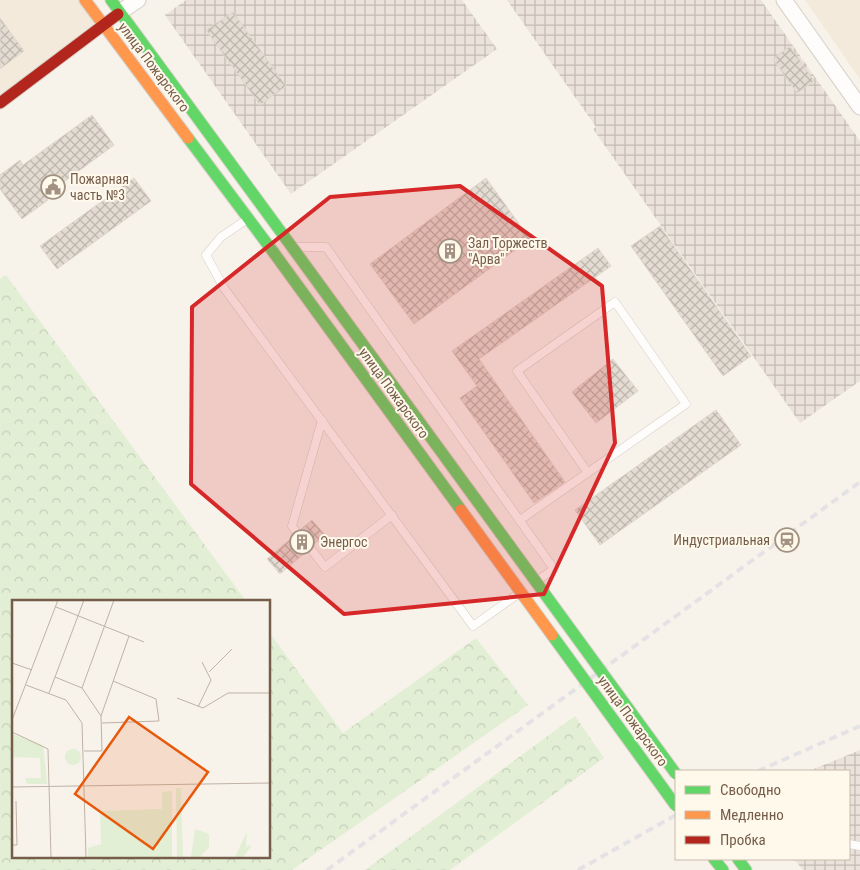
<svg xmlns="http://www.w3.org/2000/svg" width="860" height="870" font-family="'Roboto Condensed',sans-serif">
	<style>
		.residential { fill: #f3eadb }
		.industrial { fill: url(#industrial-grid) }
		.forest { fill: url(#forest-crowns) }
		.building { fill: url(#building-cross-hatch); stroke: #e0d7cd }
		.lines { fill: none; stroke-linecap: round; stroke-linejoin: round }
		.lane-casing { stroke: #d6d0c8; stroke-width: 9 }
		.street-casing { stroke: #d6d0c8; stroke-width: 17 }
		.fast-casing { stroke: #d7d0c7; stroke-width: 13 }
		.slow-casing { stroke: #d7d0c7; stroke-width: 13 }
		.jam-casing { stroke: #d7d0c7; stroke-width: 13 }
		.lane { stroke: #fefdfc; stroke-width: 8 }
		.street { stroke: #fefdfc; stroke-width: 15 }
		.fast { stroke: #63d668; stroke-width: 11 }
		.slow { stroke: #ff974d; stroke-width: 11 }
		.jam { stroke: #b3261e; stroke-width: 11 }
		.rail { stroke: #e5e2e5; stroke-width: 4; stroke-dasharray: 8 5; stroke-linecap: butt }
		.fast-bridge-casing { stroke: #d6cec6; stroke-width: 13; stroke-linecap: butt }
		.slow-bridge-casing { stroke: #d6cec6; stroke-width: 13; stroke-linecap: butt }
		.fast-bridge { stroke: #63d668; stroke-width: 11 }
		.slow-bridge { stroke: #ff974d; stroke-width: 11 }
		.marked { fill: #d62828; fill-opacity: 0.2; stroke: #d62828; stroke-width: 4; stroke-linejoin: round }
		.labels { text-anchor: middle; stroke-width: 4; stroke-linejoin: round; paint-order: stroke }
		.street-label { font-size: 14px; fill: #765d4a; stroke: #fff9ec }
		.poi-label { font-size: 14px; fill: #765d4a; stroke: #fff9ec; text-anchor: start }
		.inset-road { fill: none; stroke: #bfb2a6; stroke-width: 1 }
		.view { fill: #e8590c; fill-opacity: 0.15; stroke: #e8590c; stroke-width: 2.5 }
		.inset-edge { fill: none; stroke: #765d4a; stroke-width: 2.5 }
	</style>
	<defs>
		<pattern id="industrial-grid" width="8" height="8" patternUnits="userSpaceOnUse" patternTransform="scale(1.25)"><rect width="8" height="8" fill="#ebe3db"/><path d="M0 4h8M4 0v8" fill="none" stroke="#c3bbb4"/></pattern>
		<pattern id="forest-crowns" width="20" height="18" patternUnits="userSpaceOnUse" patternTransform="scale(1.25)"><rect width="20" height="18" fill="#e2efd5"/><path d="M2 6a3 3 0 1 1 6 0M12 15a3 3 0 1 1 6 0" fill="none" stroke="#c5cfb8"/></pattern>
		<pattern id="building-cross-hatch" width="8" height="8" patternUnits="userSpaceOnUse" patternTransform="scale(1.25)"><rect width="8" height="8" fill="#e4dcd2"/><path d="M0 0l8 8M0 8l8-8" fill="none" stroke="#bdb6ac"/></pattern>
	</defs>
	<rect width="100%" height="100%" fill="#f7f3eb"/>
	<!-- residential -->
	<g class="residential">
		<polygon points="0,0 85,0 103,24 0,103"/>
		<polygon points="805,0 860,0 860,79"/>
	</g>
	<!-- industrial -->
	<g class="industrial">
		<polygon points="186,0 462,0 497,49 291,194 165,15"/>
		<polygon points="507,0 761,0 860,141 860,381 800,423 593,129 596,127"/>
		<polygon points="860,750 860,870 803,870 794,859 849,859 849,771 809,771"/>
	</g>
	<!-- forest -->
	<g class="forest">
		<polygon points="6,275 246,601 14,601 14,856 269,856 269,632 343,733 476,638 528,705 292,870 0,870 0,279"/>
		<polygon points="575,716 604,758 450,870 365,870"/>
	</g>
	<!-- building -->
	<g class="building">
		<polygon points="233,12 286,86 260,105 206,30"/>
		<polygon points="0,18 24,51 0,69"/>
		<polygon points="790,46 814,81 797,93 773,59"/>
		<polygon points="92,115 114,145 45,196 48,200 22,219 0,189 0,175 20,160 23,165"/>
		<polygon points="134,178 151,201 57,269 40,246"/>
		<polygon points="486,178 530,239 414,324 370,264"/>
		<polygon points="660,226 751,356 723,376 631,246"/>
		<polygon points="598,248 611,266 479,359 565,482 534,503 460,398 477,386 452,351"/>
		<polygon points="613,359 638,391 596,423 572,392"/>
		<polygon points="716,410 741,445 600,545 575,510"/>
		<polygon points="312,520 325,535 314,544 310,542 306,544 304,548 306,552 280,574 267,559 293,537 297,539 301,537 303,533 301,529"/>
	</g>
	<g class="lines">
		<!-- lane casing -->
		<g class="lane-casing">
			<g id="lane">
				<polyline points="246,220 221,237 206,255 224,288 473,626 518,594"/>
				<polyline points="297,247 326,247 554,569 538,580"/>
				<polyline points="520,520 686,404 615,302 517,371 588,473"/>
				<polyline points="297,533 292,526 322,420"/>
				<polyline points="310,548 325,567 392,515"/>
				<polyline points="849,844 860,846"/>
			</g>
		</g>
		<!-- street casing -->
		<g class="street-casing">
			<g id="street">
				<polyline points="784,0 860,107"/>
				<polyline points="120,12 138,0"/>
			</g>
		</g>
		<!-- fast casing -->
		<g class="fast-casing">
			<g id="fast">
				<polyline points="111,0 292,247"/>
				<polyline points="188,138 274,253"/>
				<polyline points="714,859 723,870"/>
				<polyline points="738,859 746,870"/>
			</g>
		</g>
		<!-- slow casing -->
		<g class="slow-casing">
			<polyline id="slow" points="85,0 188,138"/>
		</g>
		<!-- jam casing -->
		<g class="jam-casing">
			<polyline id="jam" points="0,103 118,14"/>
		</g>
		<!-- lane -->
		<use href="#lane" class="lane"/>
		<!-- street -->
		<use href="#street" class="street"/>
		<!-- fast -->
		<use href="#fast" class="fast"/>
		<!-- slow -->
		<use href="#slow" class="slow"/>
		<!-- jam -->
		<use href="#jam" class="jam"/>
		<!-- rail -->
		<g class="rail">
			<polyline points="758,771 860,726"/>
			<polyline points="327,870 860,482"/>
			<polyline points="578,870 676,815"/>
		</g>
		<!-- fast-bridge casing -->
		<g class="fast-bridge-casing">
			<g id="fast-bridge">
				<polyline points="292,247 676,774"/>
				<polyline points="274,253 461,510"/>
				<polyline points="552,635 676,806"/>
			</g>
		</g>
		<!-- slow-bridge casing -->
		<g class="slow-bridge-casing">
			<polyline id="slow-bridge" points="461,510 552,635"/>
		</g>
		<!-- fast-bridge -->
		<use href="#fast-bridge" class="fast-bridge"/>
		<!-- slow-bridge -->
		<use href="#slow-bridge" class="slow-bridge"/>
	</g>
	<!-- marked area -->
	<path class="marked" d="M 460,186 L 602,286 L 615,443 L 544,594 L 344,614 L 191,484 L 192,307 L 330,197 Z"/>
	<!-- icons -->
	<defs>
		<g id="civic-ring" transform="scale(1.25)"><circle r="9.5" fill="#fff9ec" stroke="#a39282" stroke-width="1.5"/><path d="M-.6-6.5H3V-4.5H.6V-3L4-1V1h2V6H-6V1h2V-1L-.6-3ZM-1.2 2.5V6h2.4V2.5Z" fill="#a39282"/></g>
		<g id="building-ring" transform="scale(1.25)"><circle r="9.5" fill="#fff9ec" stroke="#a39282" stroke-width="1.5"/><path d="M-4-6H4V6H1V3H-1V6H-4ZM-2.5-4.3h1.7v1.8h-1.7ZM.8-4.3h1.7v1.8H.8ZM-2.5-1h1.7V.8h-1.7ZM.8-1h1.7V.8H.8Z" fill="#a39282"/></g>
		<g id="station-ring" transform="scale(1.25)"><circle r="9.5" fill="#fff9ec" stroke="#a39282" stroke-width="1.5"/><path d="M-3-6H3Q5-6 5-4V2Q5 4 3 4L4.5 6H3L1.5 4h-3L-3 6H-4.5L-3 4Q-5 4-5 2V-4Q-5-6-3-6ZM-3.5-4v3h7v-3ZM-3.5 1v1.5H-2V1ZM2 1v1.5H3.5V1Z" fill="#a39282"/></g>
	</defs>
	<g fill-rule="evenodd">
		<use href="#civic-ring" x="53" y="187"/>
		<use href="#building-ring" x="450" y="251"/>
		<use href="#station-ring" x="787" y="540"/>
		<use href="#building-ring" x="302" y="542"/>
	</g>
	<g class="labels">
		<!-- street labels -->
		<g class="street-label">
			<text transform="translate(154 67) rotate(53)" y="5">улица Пожарского</text>
			<text transform="translate(394 393) rotate(54)" y="5">улица Пожарского</text>
			<text transform="translate(633 721) rotate(54)" y="5">улица Пожарского</text>
		</g>
		<!-- poi labels -->
		<g class="poi-label">
			<text x="70" y="184">Пожарная<tspan x="70" dy="16">часть №3</tspan></text>
			<text x="468" y="248">Зал Торжеств<tspan x="468" dy="16">"Арва"</tspan></text>
			<text x="770" y="545" text-anchor="end">Индустриальная</text>
			<text x="320" y="547">Энергос</text>
		</g>
	</g>
	<!-- overview -->
	<g transform="translate(12 600)">
		<rect width="258" height="258" fill="#f7f3eb"/>
		<path d="M53 157a8 8 0 1 1 16 0a8 8 0 1 1-16 0Z" fill="#e2efd5"/>
		<path d="M 0,134 L 31,145 L 35,184 L 15,184 L 13,178 L 29,178 L 28,158 L 0,157 ZM 164,188 L 169,188 L 171,257 L 165,257 ZM 160,191 L 160,257 L 76,257 L 76,248 L 89,244 L 88,211 L 150,209 L 150,192 ZM 183,229 L 197,234 L 197,248 L 187,257 L 179,257 ZM 235,232 L 234,248 L 238,244 L 239,247 L 231,257 L 223,257 Z" fill="#e2efd5"/>
		<path class="inset-road" d="M 44,7 L 132,42M 0,63 L 20,70M 197,72 L 220,49M 43,77 L 70,88 L 89,116 L 90,151 L 72,151M 14,85 L 54,100 L 70,123 L 74,257M 70,88 L 102,0M 37,93 L 72,0M 165,98 L 191,108 L 216,93 L 258,93M 186,107 L 199,80 L 190,62M 89,116 L 117,36M 0,120 L 46,0M 90,123 L 147,121 L 144,99 L 101,81M 0,132 L 36,149 L 39,257M 0,187 L 258,183M 0,245 L 5,245 L 4,201"/>
		<path class="view" d="M 117,117 L 196,172 L 141,249 L 63,194 Z"/>
		<rect width="258" height="258" class="inset-edge"/>
	</g>
	<!-- legend -->
	<rect x="675" y="770" width="175" height="90" fill="#fff9ec" stroke="#c8bbab"/>
	<rect x="685" y="786" width="25" height="8" fill="#63d668" stroke="#c8bbab"/>
	<text x="720" y="795" font-size="15" fill="#765d4a">Свободно</text>
	<rect x="685" y="811" width="25" height="8" fill="#ff974d" stroke="#c8bbab"/>
	<text x="720" y="820" font-size="15" fill="#765d4a">Медленно</text>
	<rect x="685" y="836" width="25" height="8" fill="#b3261e" stroke="#c8bbab"/>
	<text x="720" y="845" font-size="15" fill="#765d4a">Пробка</text>
</svg>
